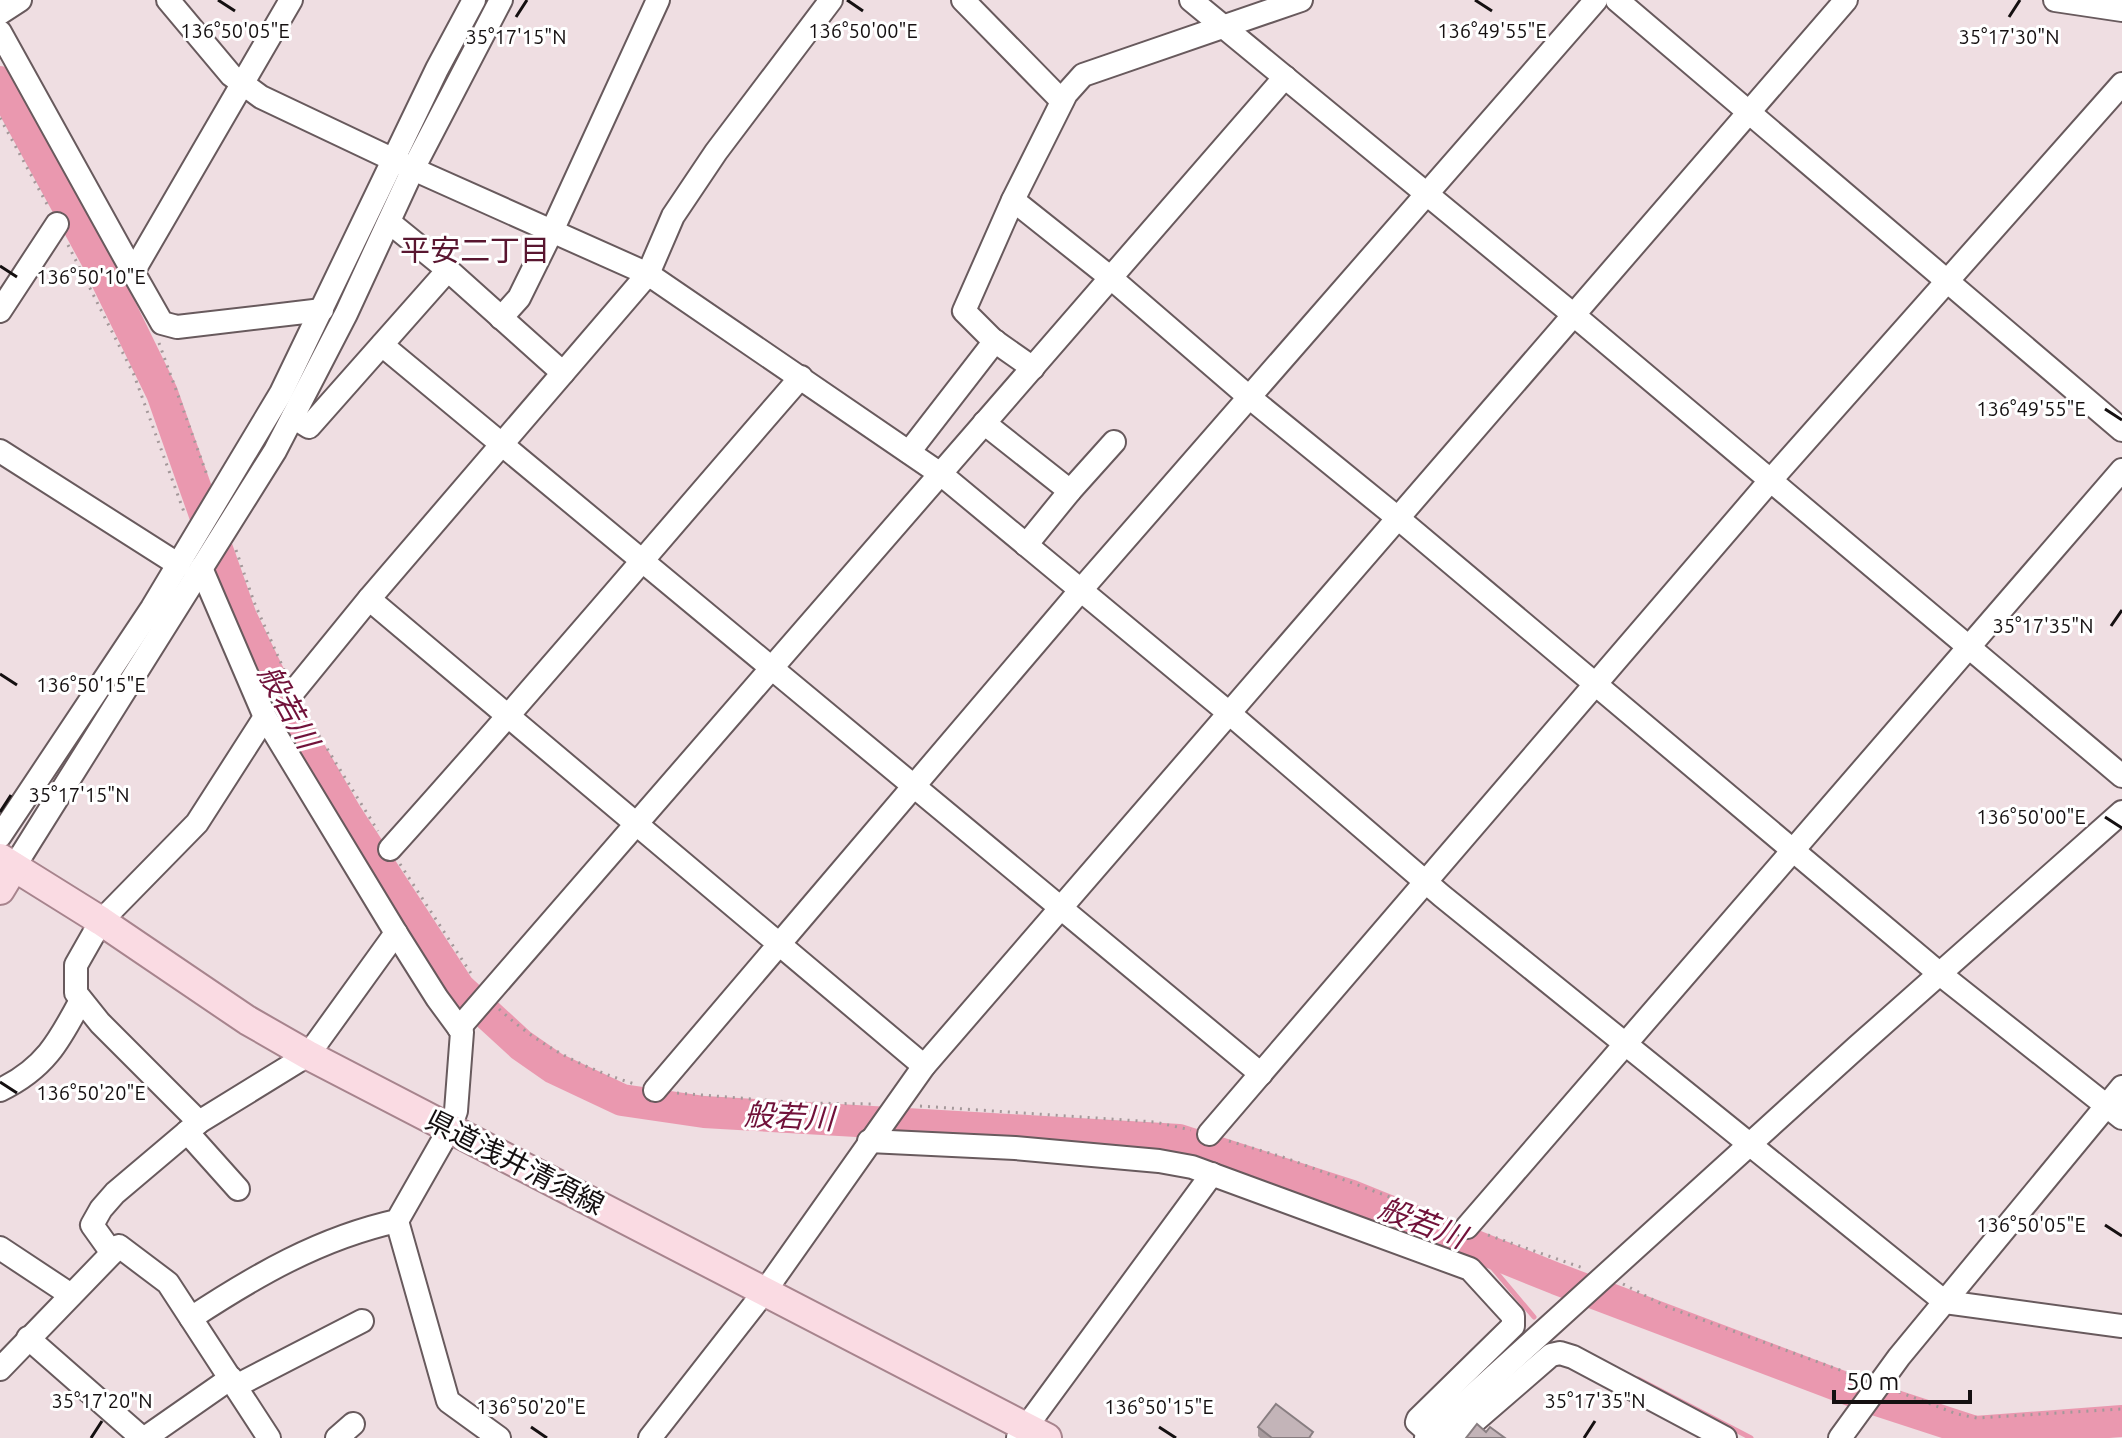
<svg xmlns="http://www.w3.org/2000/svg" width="2122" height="1438" font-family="Ubuntu,'Noto Sans JP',sans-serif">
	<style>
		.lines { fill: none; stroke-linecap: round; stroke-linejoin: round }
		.stream { stroke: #ea98af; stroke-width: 5 }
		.river { stroke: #ea98af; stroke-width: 32 }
		.minor-casing { stroke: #685a5d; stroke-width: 26 }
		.major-casing { stroke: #a7848d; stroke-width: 32 }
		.path { stroke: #a4989a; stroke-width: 3; stroke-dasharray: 2 6; stroke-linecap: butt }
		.minor { stroke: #fff; stroke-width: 22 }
		.major { stroke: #fadbe3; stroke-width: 28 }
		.wall { fill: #a89b9e }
		.building { fill: #c3b4b8; stroke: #887e81; stroke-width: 2 }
		.ticks { fill: none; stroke: #151011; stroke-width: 3 }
		.labels { text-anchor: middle; stroke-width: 6; stroke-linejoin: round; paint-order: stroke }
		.street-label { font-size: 28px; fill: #151011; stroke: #fff }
		.neighbourhood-label { font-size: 30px; fill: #591630; stroke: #fff }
		.water-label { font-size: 30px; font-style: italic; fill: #71123a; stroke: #fff }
		.ticks-label { font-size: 20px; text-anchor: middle; fill: #151011; stroke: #fff; stroke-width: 6; stroke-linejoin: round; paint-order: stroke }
	</style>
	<rect width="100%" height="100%" fill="#efdee2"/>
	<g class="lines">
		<!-- stream -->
		<g class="stream">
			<polyline points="1475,1247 1534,1317"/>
			<polyline points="1638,1379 1751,1438"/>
		</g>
		<!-- river -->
		<polyline class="river" points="0,82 96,258 162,393 241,617 286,710 346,814 459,988 521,1045 554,1068 622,1100 704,1112 1179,1140 1352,1196 1557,1279 1874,1399 1975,1432 2122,1421"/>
		<!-- minor casing -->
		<g class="minor-casing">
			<g id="minor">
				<polyline points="168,0 231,75 261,97 413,169 648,274 942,475 1229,713 1442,896 1945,1302 2122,1326"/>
				<polyline points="291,0 133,272 162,323 177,327 322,310"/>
				<polyline points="963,0 1062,101"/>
				<polyline points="1191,0 1575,316 2122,776"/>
				<polyline points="1617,0 2122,430"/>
				<polyline points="2055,0 2122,10"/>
				<polyline points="0,13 20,0"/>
				<polyline points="0,32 133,272"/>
				<polyline points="1013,200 1111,278 1249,397 1399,519 1940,974 2122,1118"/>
				<polyline points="389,222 448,270 563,373"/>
				<polyline points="0,311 57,224"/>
				<polyline points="501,318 519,298 552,231 658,0"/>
				<polyline points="382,345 1261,1074"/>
				<polyline points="1033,368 993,340 964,311 1013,200 1066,94 1083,75 1301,0"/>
				<polyline points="293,417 309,427 448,270"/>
				<polyline points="984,423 1070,491 1026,545"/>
				<polyline points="0,451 179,565"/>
				<polyline points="909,452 995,341"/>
				<polyline points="1070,491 1114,442"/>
				<polyline points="369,599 924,1066"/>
				<polyline points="294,691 369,599 648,274 673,216 716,152 831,0"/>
				<polyline points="0,836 152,608 281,393 437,69 474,0"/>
				<path d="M 390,849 C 530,694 664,534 801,377"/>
				<polyline points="14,867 275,451 346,314 413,169 501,0"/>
				<polyline points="459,1028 1285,77"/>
				<path d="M 0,1090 C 44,1069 59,1042 81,1000"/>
				<polyline points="655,1090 1080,591 1596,0"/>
				<polyline points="199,1122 100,1023 76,993 76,965 101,921 197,823 265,717"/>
				<polyline points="187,1132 238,1189"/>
				<polyline points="1209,1134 1769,482 2122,84"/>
				<polyline points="869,1141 1015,1148 1159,1161 1192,1167 1470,1269 1513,1316 1513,1326 1418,1419 1417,1422 1435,1438"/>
				<polyline points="397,1221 448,1401 499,1438"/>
				<polyline points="1467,1227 2122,470"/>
				<polyline points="0,1248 71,1295"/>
				<polyline points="112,1253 92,1225 101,1209 115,1193 199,1122 308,1055 396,933"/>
				<path d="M 191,1318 C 255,1276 320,1238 397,1221 L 450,1128 L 456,1111 L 462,1032 L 437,998 L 396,933 L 265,717 L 201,568"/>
				<polyline points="28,1338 142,1438"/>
				<polyline points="0,1369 119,1246 168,1283 269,1438"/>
				<polyline points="236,1386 362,1321"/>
				<polyline points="145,1438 231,1378"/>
				<polyline points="337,1438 353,1424"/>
				<polyline points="650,1438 765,1291 924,1066 1846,0"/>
				<polyline points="1018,1438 1212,1174"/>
				<polyline points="1426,1438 1857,1047 2122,812"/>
				<polyline points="1455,1438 1551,1355 1560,1353 1573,1357 1725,1438"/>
				<polyline points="1840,1438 1899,1357 2122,1087"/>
			</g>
		</g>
		<!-- major casing -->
		<g class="major-casing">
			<g id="major">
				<polyline points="0,858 101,921 247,1020 308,1055 1047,1438"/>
				<polyline points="0,890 14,867"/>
			</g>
		</g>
		<!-- path -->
		<g class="path">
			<polyline points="0,118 48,206"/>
			<polyline points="68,245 134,375 184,512"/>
			<polyline points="159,343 207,475"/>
			<polyline points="236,550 254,602 285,672"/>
			<polyline points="302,708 378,831"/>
			<polyline points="400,864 474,978"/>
			<path d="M 499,1009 C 540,1047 585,1069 638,1085"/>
			<polyline points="677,1093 802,1103 873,1104"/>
			<polyline points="920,1106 1155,1122 1191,1130"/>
			<polyline points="1229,1141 1286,1158 1448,1219"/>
			<polyline points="1488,1235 1583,1268"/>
			<polyline points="1623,1284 1667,1307 1862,1378"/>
			<polyline points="1899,1392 1957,1414 1977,1418 2122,1409"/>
		</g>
		<!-- minor -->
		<use href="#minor" class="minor"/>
		<!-- major -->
		<use href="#major" class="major"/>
	</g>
	<!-- wall -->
	<polygon class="wall" points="1258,1427 1313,1438 1260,1438 1258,1436"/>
	<!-- building -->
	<g class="building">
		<polygon points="1276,1404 1313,1432 1309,1438 1272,1438 1258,1427"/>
		<polygon points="1477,1424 1486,1432 1490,1427 1505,1438 1466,1438"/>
	</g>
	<!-- ticks -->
	<path class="ticks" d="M 218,0 L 235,11M 847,0 L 863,11M 1475,0 L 1492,11M 516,17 L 527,0M 2009,17 L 2020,0M 0,266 L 17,277M 2105,409 L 2122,420M 2111,626 L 2122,610M 0,674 L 17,685M 0,812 L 11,795M 2105,817 L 2122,828M 0,1082 L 17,1093M 2105,1225 L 2122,1236M 531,1427 L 547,1438M 1159,1427 L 1176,1438M 91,1438 L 102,1421M 1584,1438 L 1595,1421"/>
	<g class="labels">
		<!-- street labels -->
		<g class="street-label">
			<text transform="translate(515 1162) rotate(27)" y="10">県道浅井清須線</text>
		</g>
		<!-- neighbourhood labels -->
		<g class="neighbourhood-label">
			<text x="475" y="261">平安二丁目</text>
		</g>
		<!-- water labels -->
		<g class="water-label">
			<text transform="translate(288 707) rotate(61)" y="10">般若川</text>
			<text transform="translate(789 1117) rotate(3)" y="10">般若川</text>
			<text transform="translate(1422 1223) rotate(21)" y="10">般若川</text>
		</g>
	</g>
	<g class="ticks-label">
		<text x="235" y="38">136°50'05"E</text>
		<text x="863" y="38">136°50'00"E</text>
		<text x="1492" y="38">136°49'55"E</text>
		<text x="516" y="44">35°17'15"N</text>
		<text x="2009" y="44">35°17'30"N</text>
		<text x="91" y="284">136°50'10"E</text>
		<text x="2031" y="416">136°49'55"E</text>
		<text x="2043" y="633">35°17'35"N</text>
		<text x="91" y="692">136°50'15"E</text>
		<text x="79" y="802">35°17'15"N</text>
		<text x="2031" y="824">136°50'00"E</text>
		<text x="91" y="1100">136°50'20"E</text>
		<text x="2031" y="1232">136°50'05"E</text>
		<text x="102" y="1408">35°17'20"N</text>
		<text x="1595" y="1408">35°17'35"N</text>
		<text x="531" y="1414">136°50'20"E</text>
		<text x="1159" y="1414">136°50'15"E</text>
	</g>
	<!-- scale -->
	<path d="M1834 1390v12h136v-12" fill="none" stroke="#151011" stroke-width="4"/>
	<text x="1846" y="1390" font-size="24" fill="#151011" stroke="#ffffff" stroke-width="6" paint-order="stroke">50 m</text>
</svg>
